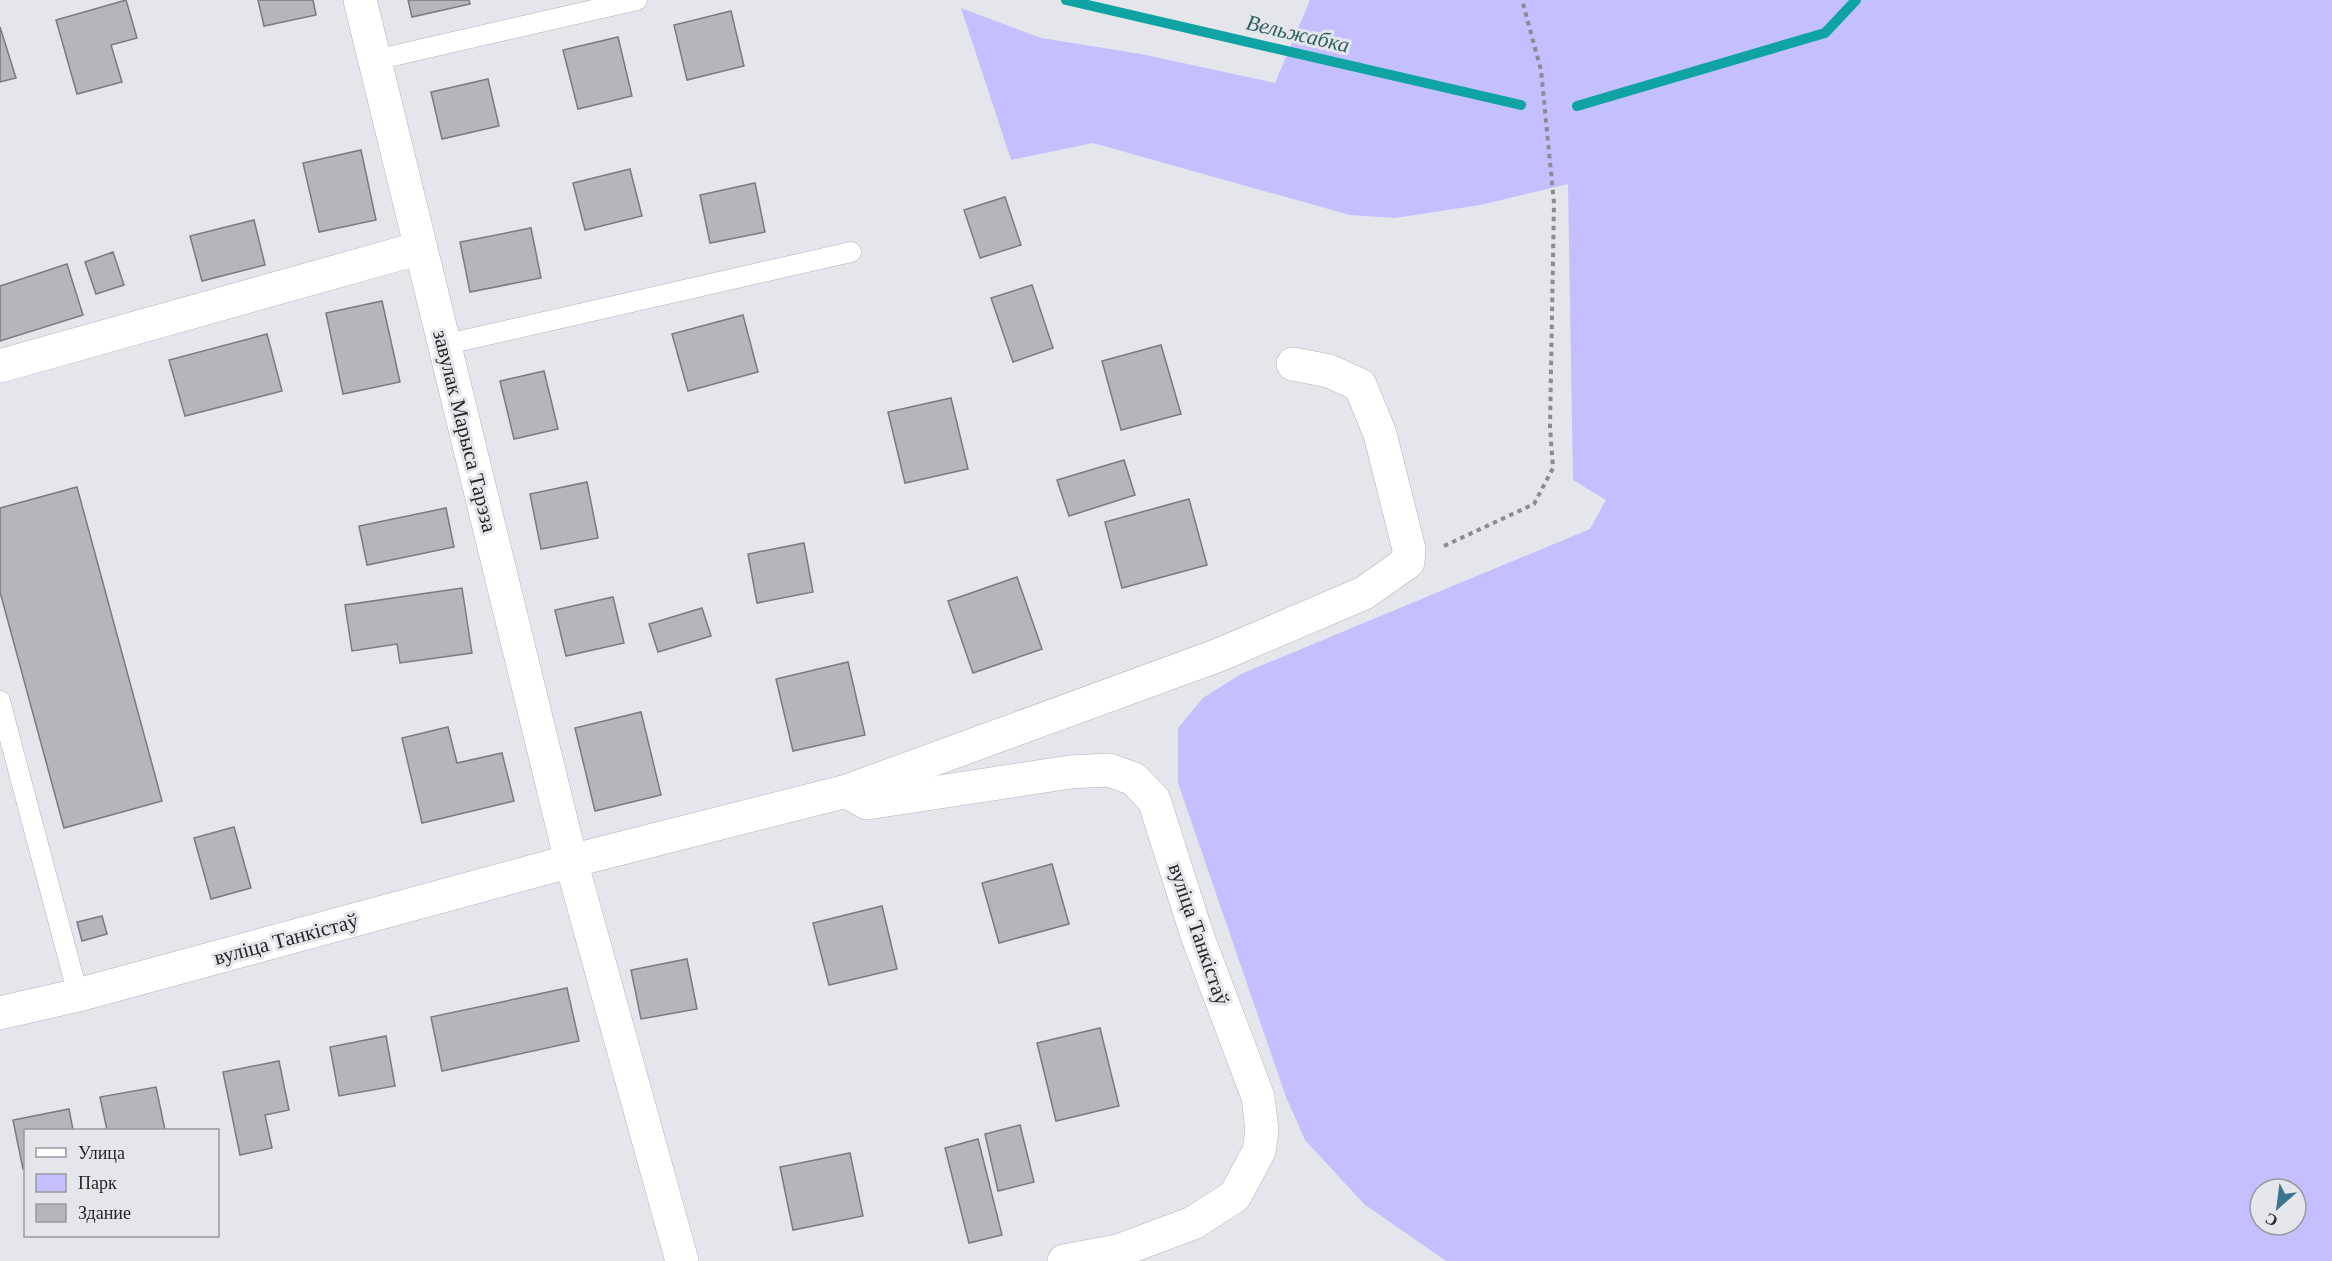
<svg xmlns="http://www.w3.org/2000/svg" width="2332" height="1261" font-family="'Times New Roman',serif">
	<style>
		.green { fill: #c4bffe; fill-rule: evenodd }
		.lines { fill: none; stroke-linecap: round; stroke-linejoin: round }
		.stream { stroke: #10a3a4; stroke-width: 10 }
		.building { fill: #b7b4bb; stroke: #7c797f; stroke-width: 1.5 }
		.service-casing { stroke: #b4b3ba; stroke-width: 21 }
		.minor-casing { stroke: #b4b3ba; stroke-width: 34 }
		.path { stroke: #8b8b90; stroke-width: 4; stroke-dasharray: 4.5 4.5; stroke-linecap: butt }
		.service { stroke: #fff; stroke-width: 20 }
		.minor { stroke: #fff; stroke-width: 33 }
		.labels { text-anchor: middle; stroke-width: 6; stroke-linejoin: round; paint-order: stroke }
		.street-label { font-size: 21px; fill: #262628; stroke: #e5e5ec }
		.water-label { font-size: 22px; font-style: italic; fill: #2d6161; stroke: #e5e5ec }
	</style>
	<rect width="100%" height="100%" fill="#e5e5ec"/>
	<!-- green -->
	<path class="green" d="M 1310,0 L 2332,0 L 2332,1261 L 1446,1261 L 1364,1204 L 1305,1140 L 1286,1097 L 1178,783 L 1178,728 L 1203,698 L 1241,674 L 1590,529 L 1606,500 L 1573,480 L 1568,184 L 1480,205 L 1395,218 L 1350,215 L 1093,143 L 1011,160 L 961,8 L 1041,38 L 1141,54 L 1275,83 ZM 2260,1189 L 2296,1189 L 2296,1225 L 2260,1225 Z"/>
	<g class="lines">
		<!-- stream -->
		<g class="stream">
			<polyline points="1066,0 1521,105"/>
			<polyline points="1577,106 1825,33 1856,0"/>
		</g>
	</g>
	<!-- building -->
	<g class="building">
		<polygon points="126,0 137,38 111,45 122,82 77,94 56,20"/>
		<polygon points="258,0 313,0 316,15 264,26"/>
		<polygon points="408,0 469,0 470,4 412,17"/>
		<polygon points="731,11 744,66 687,80 674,25"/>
		<polygon points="0,27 16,78 0,82"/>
		<polygon points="618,37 632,96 578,109 563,50"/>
		<polygon points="488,79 499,126 442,139 431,92"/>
		<polygon points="361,150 376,220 319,232 303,163"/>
		<polygon points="630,169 642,216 585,230 573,183"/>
		<polygon points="755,183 765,232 710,243 700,195"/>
		<polygon points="1005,197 1021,245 980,258 964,210"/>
		<polygon points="254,220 265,265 202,281 190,236"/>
		<polygon points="531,228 541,278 470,292 460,242"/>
		<polygon points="113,252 124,285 96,294 85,262"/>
		<polygon points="67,264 83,315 0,341 0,286"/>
		<polygon points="1032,285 1053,348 1013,362 991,298"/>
		<polygon points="382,301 400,382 343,394 326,313"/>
		<polygon points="743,315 758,372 688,391 672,334"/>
		<polygon points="267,334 282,391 185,416 169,360"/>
		<polygon points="1161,345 1181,414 1121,430 1102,361"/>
		<polygon points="544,371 558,429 514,439 500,381"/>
		<polygon points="951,398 968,469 905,483 888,412"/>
		<polygon points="1124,460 1135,495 1069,516 1057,480"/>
		<polygon points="587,482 598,538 541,549 530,494"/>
		<polygon points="77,487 162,801 64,828 0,592 0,508"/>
		<polygon points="1189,499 1207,565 1122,588 1105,522"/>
		<polygon points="446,508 454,547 367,565 359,526"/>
		<polygon points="804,543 813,592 757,603 748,554"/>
		<polygon points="1017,577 1042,649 973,673 948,601"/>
		<polygon points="462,588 472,653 400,663 397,644 352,651 345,605"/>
		<polygon points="613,597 624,643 566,656 555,610"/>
		<polygon points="702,608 711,636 658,652 649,624"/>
		<polygon points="848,662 865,735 793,751 776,679"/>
		<polygon points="641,712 661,795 595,811 575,728"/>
		<polygon points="448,727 457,763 502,753 514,801 422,823 402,738"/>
		<polygon points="234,827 251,888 211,899 194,838"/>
		<polygon points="1052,864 1069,924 999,943 982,883"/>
		<polygon points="882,906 897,969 829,985 813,923"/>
		<polygon points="102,916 107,934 82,941 77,922"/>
		<polygon points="687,959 697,1009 641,1019 631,970"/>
		<polygon points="567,988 579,1041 442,1071 431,1017"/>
		<polygon points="1100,1028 1119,1106 1056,1121 1037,1043"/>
		<polygon points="386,1036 395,1086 339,1096 330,1047"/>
		<polygon points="279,1061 289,1110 265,1115 272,1148 240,1155 223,1072"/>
		<polygon points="156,1087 165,1130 107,1130 100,1097"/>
		<polygon points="69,1109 73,1130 26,1130 26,1168 23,1169 13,1120"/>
		<polygon points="1020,1125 1034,1182 998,1191 985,1134"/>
		<polygon points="978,1139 1002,1235 969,1243 945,1148"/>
		<polygon points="850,1153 863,1216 793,1230 780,1167"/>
	</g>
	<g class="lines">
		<!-- service casing -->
		<g class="service-casing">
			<g id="service">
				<polyline points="375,60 637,0"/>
				<polyline points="443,345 851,252"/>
				<polyline points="0,701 78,995"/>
			</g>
		</g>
		<!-- minor casing -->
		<g class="minor-casing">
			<g id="minor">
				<polyline points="360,0 571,861 682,1261"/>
				<polyline points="0,366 420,248"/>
				<polyline points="850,793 867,803 1070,772 1109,770 1134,779 1154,800 1197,935 1258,1097 1262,1131 1259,1151 1235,1196 1193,1223 1118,1251 1064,1261"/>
				<polyline points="0,1013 78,995 571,861 847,791 1219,655 1364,593 1408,562 1409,549 1380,434 1360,385 1329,371 1293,364"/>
			</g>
		</g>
		<!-- path -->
		<polyline class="path" points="1444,546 1534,504 1553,468 1550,427 1554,203 1541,70 1522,0"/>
		<!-- service -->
		<use href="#service" class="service"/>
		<!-- minor -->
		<use href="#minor" class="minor"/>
	</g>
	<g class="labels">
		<!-- street labels -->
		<g class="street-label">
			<text transform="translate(465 431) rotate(76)" y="7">завулак Марыса Тарэза</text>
			<text transform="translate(1199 934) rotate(71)" y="7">вуліца Танкістаў</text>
			<text transform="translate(286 939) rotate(-15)" y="7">вуліца Танкістаў</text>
		</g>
		<!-- water labels -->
		<g class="water-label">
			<text transform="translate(1298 33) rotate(13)" y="8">Вельжабка</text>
		</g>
	</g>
	<!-- legend -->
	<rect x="24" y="1129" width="195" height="108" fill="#e5e5ec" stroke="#99999e" stroke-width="1.5"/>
	<rect x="36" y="1148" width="30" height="9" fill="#ffffff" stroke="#99999e" stroke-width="1.5"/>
	<text x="78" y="1159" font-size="18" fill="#262628">Улица</text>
	<rect x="36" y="1174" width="30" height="18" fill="#c4bffe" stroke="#99999e" stroke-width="1.5"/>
	<text x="78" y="1189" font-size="18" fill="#262628">Парк</text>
	<rect x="36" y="1204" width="30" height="18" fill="#b7b4bb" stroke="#99999e" stroke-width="1.5"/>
	<text x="78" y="1219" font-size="18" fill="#262628">Здание</text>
	<!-- north arrow -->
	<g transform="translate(2278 1207) rotate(208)"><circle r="28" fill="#e5e5ec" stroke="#99999e" stroke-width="1.5"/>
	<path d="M0-4.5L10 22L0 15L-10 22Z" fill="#3b748e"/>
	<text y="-9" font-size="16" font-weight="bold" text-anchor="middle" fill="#262628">С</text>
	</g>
</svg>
